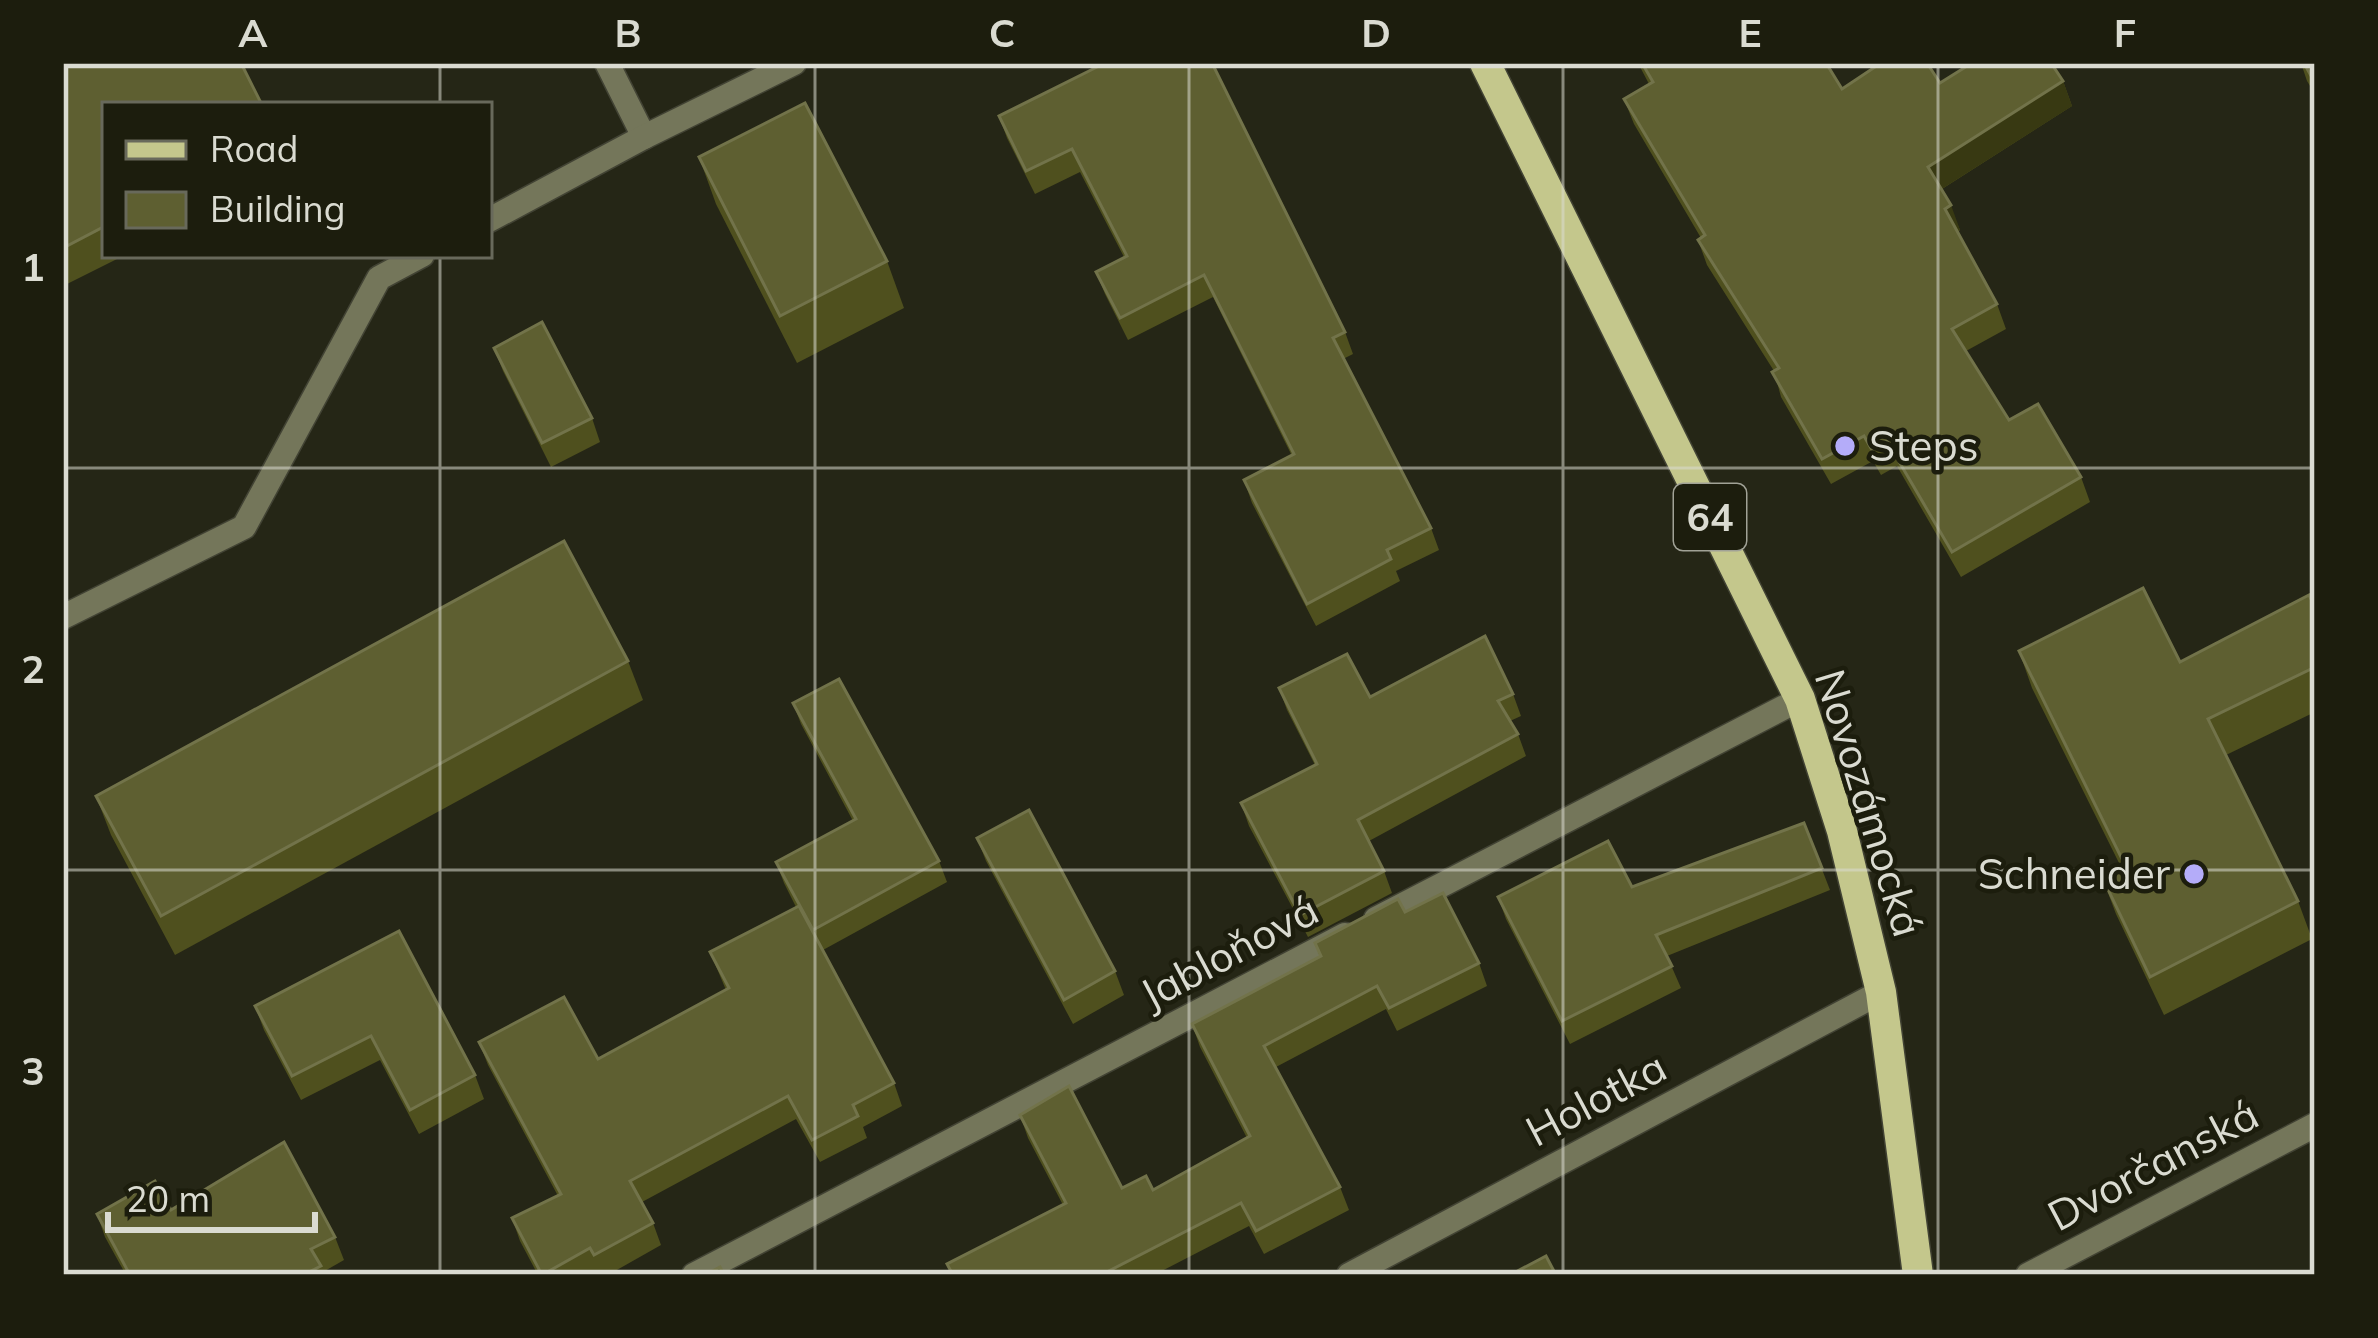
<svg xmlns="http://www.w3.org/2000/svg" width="2378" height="1338" font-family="Mulish,sans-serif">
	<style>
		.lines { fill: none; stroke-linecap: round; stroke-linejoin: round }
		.service-casing { stroke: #424334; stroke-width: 27 }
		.minor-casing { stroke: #424334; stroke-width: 27 }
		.primary-casing { stroke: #424334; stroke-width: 33 }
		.service { stroke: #74765a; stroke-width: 24 }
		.minor { stroke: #74765a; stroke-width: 24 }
		.primary { stroke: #c4c78c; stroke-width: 30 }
		.wall { fill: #4f501e }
		.shaded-wall { fill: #383912 }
		.building { fill: #5e5f31; stroke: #72734a; stroke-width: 3 }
		.grid { fill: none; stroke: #dadbd1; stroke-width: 3; stroke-opacity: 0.55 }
		.poi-dot { fill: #b4acf9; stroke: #1c1d0d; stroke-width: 4.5 }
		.labels { text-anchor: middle; stroke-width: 9; stroke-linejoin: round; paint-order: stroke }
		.shield { fill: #1c1d0d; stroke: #a1a296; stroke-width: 3 }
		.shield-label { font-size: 39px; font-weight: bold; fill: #dadbd1 }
		.poi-label { font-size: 42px; fill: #dadbd1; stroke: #1c1d0d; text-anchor: start }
		.street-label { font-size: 42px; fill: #dadbd1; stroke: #1c1d0d }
		.neatline { fill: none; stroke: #dadbd1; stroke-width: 4.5 }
		.grid-label { font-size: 39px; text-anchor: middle; font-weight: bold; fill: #dadbd1 }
	</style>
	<rect width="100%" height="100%" fill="#252616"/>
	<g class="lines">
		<!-- service casing -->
		<g class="service-casing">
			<g id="service">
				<polyline points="607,63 644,137"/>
				<polyline points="489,220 644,137 794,63"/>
				<polyline points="63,617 244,527 379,278 422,255"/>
			</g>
		</g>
		<!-- minor casing -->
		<g class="minor-casing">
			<g id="minor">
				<polyline points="1376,919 1800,699"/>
				<polyline points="694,1275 1345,935"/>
				<polyline points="1349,1275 1881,992"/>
				<polyline points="2028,1275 2315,1125"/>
			</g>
		</g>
		<!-- primary casing -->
		<g class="primary-casing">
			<polyline id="primary" points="1485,63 1800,699 1842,831 1881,992 1918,1275"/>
		</g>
		<!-- service -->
		<use href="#service" class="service"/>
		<!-- minor -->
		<use href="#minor" class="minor"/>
		<!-- primary -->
		<use href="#primary" class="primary"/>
	</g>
	<!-- wall -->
	<g class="wall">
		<polygon points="63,63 105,105 105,255 125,255 63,286"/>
		<polygon points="1094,63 1212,63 1345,332 1353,354 1343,359 1431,528 1439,550 1396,571 1400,581 1316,626 1252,503 1244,480 1292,456 1213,297 1128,340 1105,294 1096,272 1124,257 1080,172 1035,194 1007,138 999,116 1096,67"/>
		<polygon points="1638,63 1826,63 1842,89 1940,83 2063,81 2072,106 1942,189 1960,230 1958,232 1997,304 2006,329 1966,351 2009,420 2081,477 2090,502 1961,577 1897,466 1881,475 1873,461 1831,484 1781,397 1774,371 1707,265 1698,240 1701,238 1634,124 1624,99 1649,84"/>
		<polygon points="2301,63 2315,63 2315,94 2307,81"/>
		<polygon points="699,157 887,261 904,308 797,363 716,204"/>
		<polygon points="494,348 592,418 600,442 551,467 503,371"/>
		<polygon points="2315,607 2315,712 2226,755 2298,901 2312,939 2164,1015 2116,914 2102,877 2121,867 2032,688 2019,651 2180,662"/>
		<polygon points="628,661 643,700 175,955 111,835 96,796"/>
		<polygon points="1279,688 1370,697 1513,694 1521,716 1510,721 1518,734 1526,756 1369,841 1384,871 1392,893 1308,937 1249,826 1241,803 1315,765 1287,710"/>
		<polygon points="793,703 939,861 947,882 823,950 894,1083 902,1106 863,1127 867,1138 820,1162 796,1119 642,1202 653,1223 661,1245 608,1275 601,1275 599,1270 590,1275 538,1275 520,1241 512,1218 558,1196 488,1065 479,1042 598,1059 726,990 710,952 796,907 784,883 776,862 853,821 801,724"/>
		<polygon points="1804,823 1830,890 1667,956 1681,988 1570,1044 1506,919 1498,897 1632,887"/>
		<polygon points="977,838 1115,971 1124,995 1073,1024 986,861"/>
		<polygon points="1405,912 1479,963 1487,986 1397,1031 1386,1009 1276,1067 1340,1187 1349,1210 1264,1254 1249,1226 1154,1275 951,1275 947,1264 1063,1205 1028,1138 1020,1115 1122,1188 1153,1190 1247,1138 1200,1047 1192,1024 1320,957 1315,943"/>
		<polygon points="399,931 475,1075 484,1099 419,1134 380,1060 301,1100 264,1030 255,1006"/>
		<polygon points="171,1210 335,1237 344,1260 323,1272 324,1275 126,1275 105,1237 97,1214"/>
	</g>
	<!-- shaded-wall -->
	<g class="shaded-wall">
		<polygon points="2063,81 2072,106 1937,192 1928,167"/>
		<polygon points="1951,205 1960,230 1954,234 1945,209"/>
	</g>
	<!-- building -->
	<g class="building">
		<polygon points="63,63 241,63 262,105 105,105 105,226 63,248"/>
		<polygon points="1097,63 1212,63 1345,332 1333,338 1431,528 1387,550 1391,559 1307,604 1244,480 1294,454 1204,275 1120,318 1096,272 1127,256 1072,149 1026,171 999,116 1099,66"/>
		<polygon points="1642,63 1826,63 1842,89 1881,63 1927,63 1940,83 1972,63 2051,63 2063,81 1928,167 1951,205 1945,209 1997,304 1952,329 2009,420 2038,404 2081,477 1952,552 1887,441 1872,450 1864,436 1822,459 1772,372 1779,368 1698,240 1705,235 1624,99 1653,82"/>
		<polygon points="2304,63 2315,63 2315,83"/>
		<polygon points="805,103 887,261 780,316 699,157"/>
		<polygon points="542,322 592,418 542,443 494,348"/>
		<polygon points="564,541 628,661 161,916 96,796"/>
		<polygon points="2143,588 2180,662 2309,595 2315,607 2315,667 2208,719 2298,901 2150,977 2102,877 2125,865 2019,651"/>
		<polygon points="1485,636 1513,694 1498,701 1518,734 1358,820 1384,871 1300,915 1241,803 1317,764 1279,688 1347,654 1370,697"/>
		<polygon points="839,679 939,861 813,930 776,862 856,819 793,703"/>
		<polygon points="1029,810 1115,971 1064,1000 977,838"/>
		<polygon points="1804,823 1822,868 1656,935 1672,966 1562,1021 1498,897 1608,841 1632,887"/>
		<polygon points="1443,893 1479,963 1389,1008 1377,986 1264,1046 1340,1187 1256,1231 1241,1203 1101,1275 953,1275 947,1264 1066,1203 1020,1115 1069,1086 1122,1188 1146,1176 1153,1190 1250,1136 1192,1024 1321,956 1315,943 1398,899 1405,912"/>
		<polygon points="799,906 894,1083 853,1105 858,1116 812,1140 788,1096 630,1181 653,1223 594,1255 590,1248 542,1275 512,1218 561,1194 479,1042 564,997 598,1059 729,988 710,952"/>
		<polygon points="399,931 475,1075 410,1110 371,1036 292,1076 255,1006"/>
		<polygon points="284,1142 335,1237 311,1249 321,1266 303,1275 130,1275 97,1214 155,1181 171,1210"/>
		<polygon points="1546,1256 1556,1275 1510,1275"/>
		<polygon points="720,1267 724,1275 705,1275"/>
	</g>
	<!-- grid -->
	<path class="grid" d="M 440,63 L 440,105M 815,63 L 815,1275M 1189,63 L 1189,1275M 1563,63 L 1563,1275M 1938,63 L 1938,1275M 440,255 L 440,1275M 63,468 L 2315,468M 63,870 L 2315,870"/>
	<!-- markers -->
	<g class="poi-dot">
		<circle cx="1845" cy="446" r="12"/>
		<circle cx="2194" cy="874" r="12"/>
	</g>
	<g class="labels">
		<!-- shield labels -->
		<rect class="shield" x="1674" y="484" width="72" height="66" rx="9"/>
		<g class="shield-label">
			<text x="1710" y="531">64</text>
		</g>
		<!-- poi labels -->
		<g class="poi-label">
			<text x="1869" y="461">Steps</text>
			<text x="2170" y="889" text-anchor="end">Schneider</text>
		</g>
		<!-- street labels -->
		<g class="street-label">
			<text transform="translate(1869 803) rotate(73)" y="15">Novozámocká</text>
			<text transform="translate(1229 952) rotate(-28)" y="15">Jabloňová</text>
			<text transform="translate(1596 1099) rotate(-28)" y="15">Holotka</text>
			<text transform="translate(2153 1165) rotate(-28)" y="15">Dvorčanská</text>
		</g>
	</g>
	<!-- border -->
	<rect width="2378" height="1338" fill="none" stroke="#1c1d0d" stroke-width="132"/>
	<!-- legend -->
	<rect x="102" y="102" width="390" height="156" fill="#1c1d0d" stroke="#68695b" stroke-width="3"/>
	<rect x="126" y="141" width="60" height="18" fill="#c4c78c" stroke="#68695b" stroke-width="3"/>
	<text x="210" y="162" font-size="36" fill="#dadbd1">Road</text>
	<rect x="126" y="192" width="60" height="36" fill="#5e5f31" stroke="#68695b" stroke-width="3"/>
	<text x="210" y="222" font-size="36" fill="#dadbd1">Building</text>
	<!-- scale -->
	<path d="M108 1212v18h207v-18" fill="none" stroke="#dadbd1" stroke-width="6"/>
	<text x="126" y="1212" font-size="36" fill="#dadbd1" stroke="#1c1d0d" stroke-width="9" paint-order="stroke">20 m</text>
	<rect x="66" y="66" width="2246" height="1206" class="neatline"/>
	<g class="grid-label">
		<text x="253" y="47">A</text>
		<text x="628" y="47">B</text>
		<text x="1002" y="47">C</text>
		<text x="1376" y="47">D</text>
		<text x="1750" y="47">E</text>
		<text x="2125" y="47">F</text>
		<text x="33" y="281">1</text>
		<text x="33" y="683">2</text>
		<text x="33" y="1085">3</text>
	</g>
</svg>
